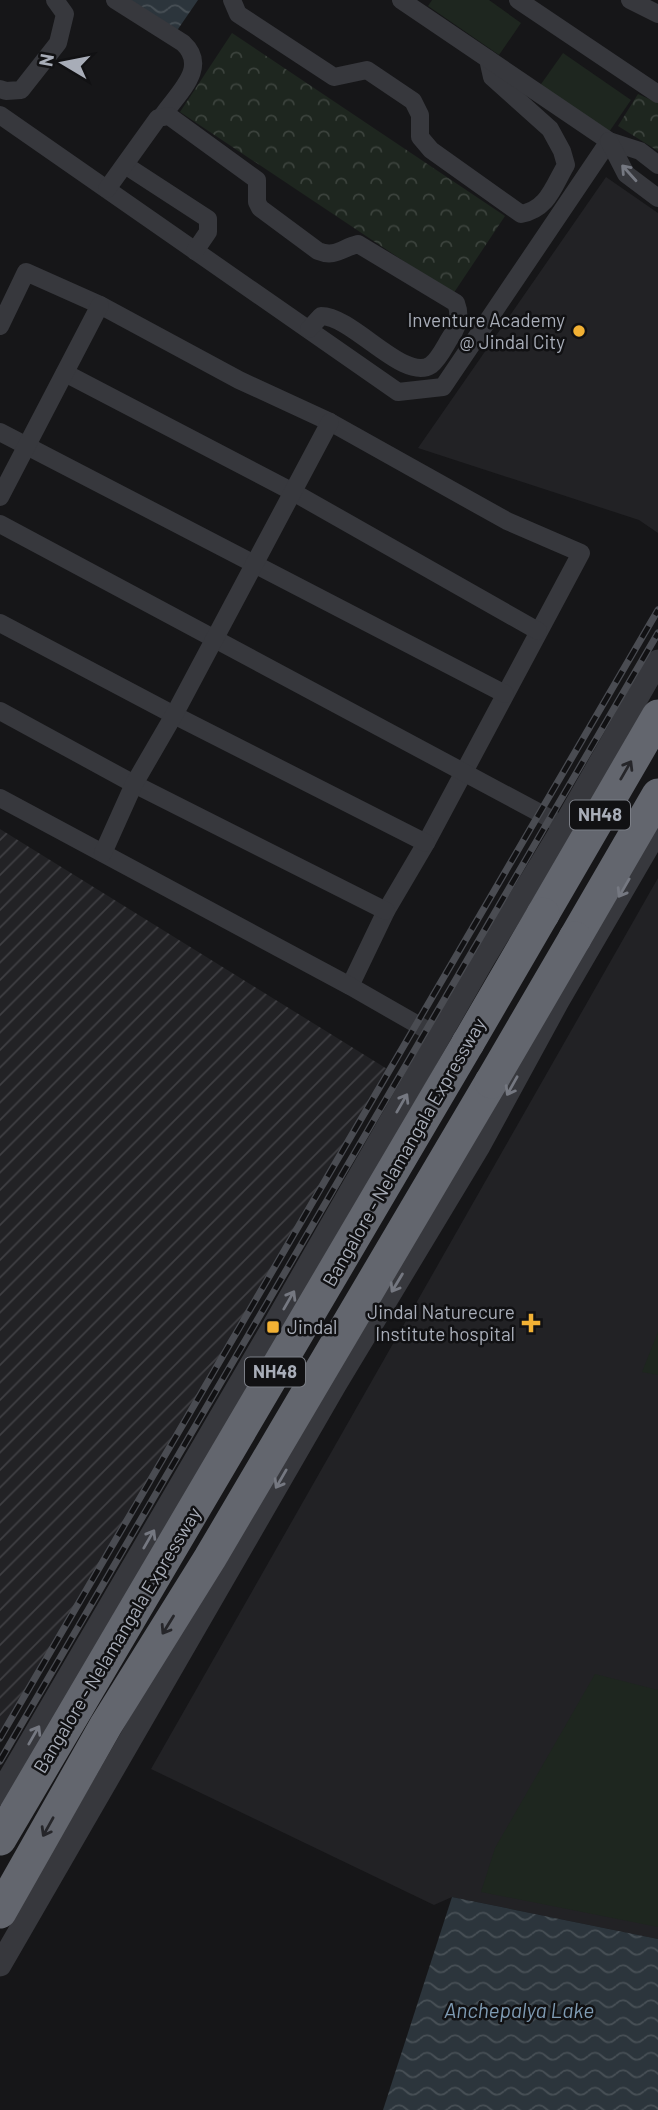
<svg xmlns="http://www.w3.org/2000/svg" width="658" height="2110" font-family="Barlow,sans-serif">
	<style>
		.built { fill: #222225 }
		.industrial { fill: url(#industrial-furrows) }
		.park { fill: url(#park-crowns) }
		.garden { fill: #1e261f }
		.water { fill: url(#water-waves) }
		.lines { fill: none; stroke-linecap: round; stroke-linejoin: round }
		.minor { stroke: #37383d; stroke-width: 18 }
		.tertiary { stroke: #37383d; stroke-width: 23 }
		.motorway { stroke: #63666e; stroke-width: 33 }
		.rail-casing { stroke: #4a4c52; stroke-width: 7 }
		.rail { stroke: #111113; stroke-width: 4.5; stroke-dasharray: 13; stroke-linecap: butt }
		.motorway-bridge { stroke: #63666e; stroke-width: 33 }
		.oneway { stroke: #757881 }
		.oneway2 { stroke: #26262a }
		.poi-dot { fill: #f2b134; stroke: #111113; stroke-width: 2.5 }
		.labels { text-anchor: middle; stroke-width: 5; stroke-linejoin: round; paint-order: stroke }
		.shield { fill: #111113; stroke: #7b7e86; stroke-width: 2 }
		.shield-label { font-size: 18px; font-weight: bold; fill: #a8adb8 }
		.poi-label { font-size: 19px; fill: #a8adb8; stroke: #111113; text-anchor: end }
		.street-label { font-size: 19px; fill: #a8adb8; stroke: #111113 }
		.water-label { font-size: 21px; font-style: italic; fill: #7f9bb3; stroke: #111113 }
	</style>
	<defs>
		<pattern id="industrial-furrows" width="10" height="10" patternUnits="userSpaceOnUse" patternTransform="scale(1.75)"><rect width="10" height="10" fill="#222225"/><path d="M-1 1l2-2M0 10L10 0M9 11l2-2" fill="none" stroke="#3f3f43"/></pattern>
		<pattern id="park-crowns" width="20" height="18" patternUnits="userSpaceOnUse" patternTransform="scale(1.75)"><rect width="20" height="18" fill="#1e261f"/><path d="M2 6a3 3 0 1 1 6 0M12 15a3 3 0 1 1 6 0" fill="none" stroke="#3c433d"/></pattern>
		<pattern id="water-waves" width="16" height="10" patternUnits="userSpaceOnUse" patternTransform="scale(1.75)"><rect width="16" height="10" fill="#2c353c"/><path d="M0 5q4-4 8 0t8 0" fill="none" stroke="#485056"/></pattern>
	</defs>
	<rect width="100%" height="100%" fill="#161618"/>
	<!-- built -->
	<g class="built">
		<polygon points="606,177 658,213 658,533 639,520 418,448"/>
		<polygon points="658,878 658,1939 452,1897 434,1905 151,1769"/>
	</g>
	<!-- industrial -->
	<polygon class="industrial" points="0,829 392,1072 0,1743"/>
	<!-- park -->
	<g class="park">
		<polygon points="232,33 505,216 453,294 180,112"/>
		<polygon points="638,94 658,103 658,151 618,126"/>
	</g>
	<!-- garden -->
	<g class="garden">
		<polygon points="432,0 489,0 521,23 499,55 428,6"/>
		<polygon points="563,53 631,100 607,135 539,87"/>
		<polygon points="658,1332 658,1375 642,1372"/>
		<polygon points="595,1674 658,1690 658,1927 481,1892 495,1848"/>
	</g>
	<!-- water -->
	<g class="water">
		<polygon points="129,0 198,0 176,32"/>
		<polygon points="452,1897 658,1939 658,2110 383,2110"/>
	</g>
	<g class="lines">
		<!-- minor -->
		<g class="minor">
			<path d="M 115,0 L 183,43 C 209,67 179,92 163,115"/>
			<path d="M 232,0 L 238,14 L 334,77 L 367,70 L 413,101 L 420,115 L 420,137 L 431,150 L 521,214 C 548,209 553,187 566,165 L 562,151 L 550,129 L 492,77 L 488,59"/>
			<polyline points="401,0 609,141 640,151 658,165"/>
			<polyline points="518,0 658,94"/>
			<polyline points="630,0 658,14"/>
			<polyline points="0,89 6,91 21,90 58,43 65,14 55,0"/>
			<polyline points="0,115 398,392 443,387 609,141"/>
			<polyline points="609,141 626,174 658,198"/>
			<polyline points="125,165 208,219 208,232 195,251"/>
			<path d="M 107,189 L 158,118 L 169,116 L 257,180 L 257,202 L 260,208 L 318,251 C 335,258 342,248 358,244 L 456,303 C 461,316 458,327 450,338 C 445,346 439,359 431,365 C 404,383 353,316 321,316 L 309,329"/>
			<polyline points="0,326 26,272 100,305 239,380 330,422 507,521 581,553 426,843 386,911 350,986"/>
			<polyline points="65,373 293,492 538,631"/>
			<polyline points="0,432 505,694"/>
			<polyline points="0,497 100,305"/>
			<polyline points="0,524 564,826"/>
			<polyline points="0,623 174,715 426,843"/>
			<polyline points="0,711 134,784 386,911"/>
			<polyline points="0,798 350,986 439,1037"/>
			<polyline points="103,853 134,784 174,715 330,422"/>
		</g>
		<!-- tertiary -->
		<g class="tertiary">
			<polyline points="0,1794 273,1327 483,960 564,826 658,661"/>
			<polyline points="0,1965 335,1385 479,1146 558,1001 658,829"/>
		</g>
		<!-- motorway -->
		<g class="motorway">
			<polyline points="543,914 658,716"/>
			<polyline points="575,938 658,795"/>
			<polyline points="0,1839 468,1043"/>
			<polyline points="0,1912 106,1725 210,1558 491,1082"/>
		</g>
		<!-- rail casing -->
		<g class="rail-casing">
			<g id="rail">
				<polyline points="0,1738 658,610"/>
				<polyline points="0,1761 658,633"/>
			</g>
		</g>
		<!-- rail -->
		<use href="#rail" class="rail"/>
		<!-- motorway-bridge -->
		<g class="motorway-bridge">
			<polyline points="468,1043 543,914"/>
			<polyline points="491,1082 575,938"/>
		</g>
	</g>
	<!-- one-way arrows -->
	<defs><path id="oneway-shaft" d="M-6 0H5M1.5-3L5.5 0L1.5 3" fill="none" stroke-width="1.6" stroke-linecap="round" stroke-linejoin="round" transform="scale(1.75)"/></defs>
	<g class="oneway">
		<use href="#oneway-shaft" transform="translate(629 173) rotate(-132)"/>
		<use href="#oneway-shaft" transform="translate(624 888) rotate(120)"/>
		<use href="#oneway-shaft" transform="translate(512 1086) rotate(119)"/>
		<use href="#oneway-shaft" transform="translate(402 1103) rotate(-60)"/>
		<use href="#oneway-shaft" transform="translate(397 1283) rotate(121)"/>
		<use href="#oneway-shaft" transform="translate(289 1300) rotate(-60)"/>
		<use href="#oneway-shaft" transform="translate(281 1479) rotate(120)"/>
		<use href="#oneway-shaft" transform="translate(149 1539) rotate(-60)"/>
		<use href="#oneway-shaft" transform="translate(34 1735) rotate(-60)"/>
	</g>
	<g class="oneway2">
		<use href="#oneway-shaft" transform="translate(626 770) rotate(-60)"/>
		<use href="#oneway-shaft" transform="translate(168 1625) rotate(122)"/>
		<use href="#oneway-shaft" transform="translate(48 1827) rotate(119)"/>
	</g>
	<!-- markers -->
	<g class="poi-dot">
		<circle cx="579" cy="331" r="7"/>
		<path d="M527.5 1312.5h7v7h7v7h-7v7h-7v-7h-7v-7h7z"/>
		<rect x="266" y="1320" width="14" height="14" rx="3.5"/>
	</g>
	<g class="labels">
		<!-- shield labels -->
		<g class="shield">
			<rect x="570" y="800.5" width="60" height="29" rx="5"/>
			<rect x="245" y="1357.5" width="60" height="29" rx="5"/>
		</g>
		<g class="shield-label">
			<text x="600" y="821">NH48</text>
			<text x="275" y="1378">NH48</text>
		</g>
		<!-- poi labels -->
		<g class="poi-label">
			<text x="565" y="327">Inventure Academy<tspan x="565" dy="22">@ Jindal City</tspan></text>
			<text x="515" y="1319">Jindal Naturecure<tspan x="515" dy="22">Institute hospital</tspan></text>
			<text x="287" y="1334" text-anchor="start">Jindal</text>
		</g>
		<!-- street labels -->
		<g class="street-label">
			<text transform="translate(404 1152) rotate(-60)" y="7">Bangalore - Nelamangala Expressway</text>
			<text transform="translate(117 1640) rotate(-59)" y="7">Bangalore - Nelamangala Expressway</text>
		</g>
		<!-- water labels -->
		<g class="water-label">
			<text x="519" y="2018">Anchepalya Lake</text>
		</g>
	</g>
	<!-- north arrow -->
	<g transform="translate(63 63) rotate(280)" stroke="#111113" stroke-width="5" paint-order="stroke">
	<path d="M0-5L12 26L0 18L-12 26Z" fill="#a8adb8"/>
	<text y="-10" font-size="19" font-weight="bold" text-anchor="middle" fill="#a8adb8">N</text>
	</g>
</svg>
